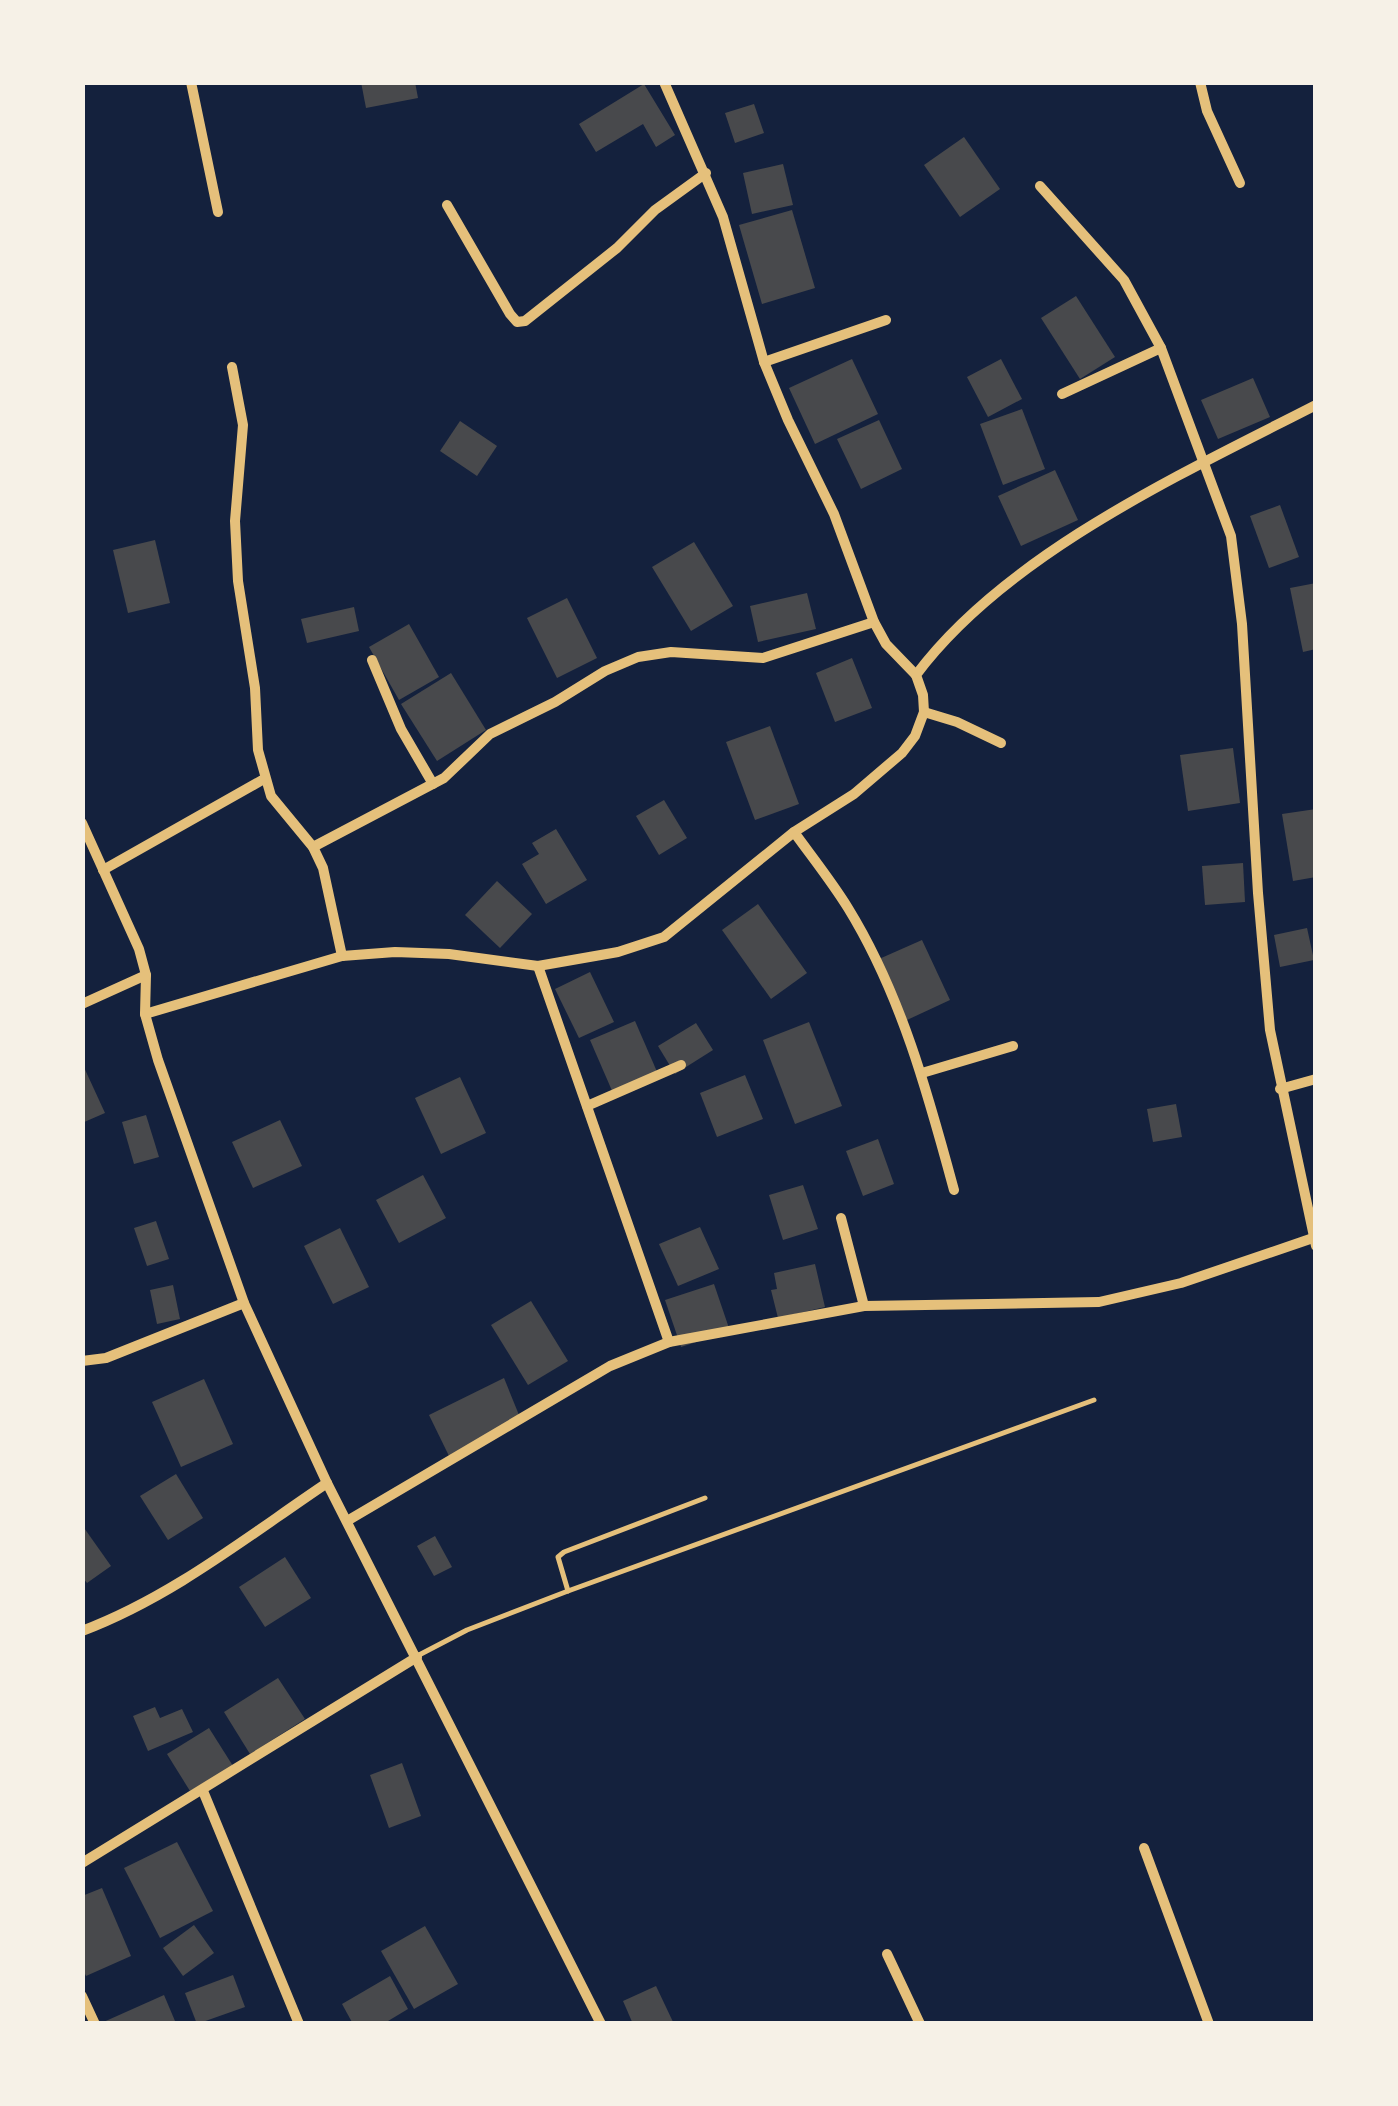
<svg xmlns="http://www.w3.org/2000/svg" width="1398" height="2106" font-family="'DM Sans',sans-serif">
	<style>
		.building { fill: #48494c }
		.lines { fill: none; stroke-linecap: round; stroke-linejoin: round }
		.service { stroke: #e5c07b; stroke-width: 5 }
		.minor { stroke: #e5c07b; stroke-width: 10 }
	</style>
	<rect width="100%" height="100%" fill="#14213d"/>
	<!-- building -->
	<g class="building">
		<polygon points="361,82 415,82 418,98 366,108"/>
		<polygon points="644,84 675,135 656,147 643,124 596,152 579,124"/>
		<polygon points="754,104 764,133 735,143 725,113"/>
		<polygon points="964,137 1000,189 960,217 924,165"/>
		<polygon points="783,164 793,205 752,214 743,173"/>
		<polygon points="792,210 815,288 762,304 739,225"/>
		<polygon points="1076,296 1115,357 1080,379 1041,318"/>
		<polygon points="852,359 878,414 815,444 789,388"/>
		<polygon points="1001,359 1022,399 988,417 967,377"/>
		<polygon points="1253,378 1270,417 1218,439 1201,400"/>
		<polygon points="1022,409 1045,469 1003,485 980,424"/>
		<polygon points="879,420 902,469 861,489 837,439"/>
		<polygon points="460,421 497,446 477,476 440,451"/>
		<polygon points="1055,470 1078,520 1021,546 998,496"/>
		<polygon points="1280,505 1299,557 1269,568 1250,516"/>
		<polygon points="155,540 170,603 128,613 113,550"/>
		<polygon points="694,542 733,606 691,631 652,567"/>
		<polygon points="1316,583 1316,649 1303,652 1290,588"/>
		<polygon points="807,593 816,629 758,642 750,606"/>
		<polygon points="567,598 597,658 557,678 527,618"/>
		<polygon points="354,607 359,631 307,643 301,619"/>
		<polygon points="409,624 439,677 399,700 369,647"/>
		<polygon points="852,658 872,708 835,722 816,673"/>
		<polygon points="451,673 486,730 437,761 401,704"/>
		<polygon points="770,726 799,804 755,820 726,742"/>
		<polygon points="1233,748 1240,803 1188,811 1180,755"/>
		<polygon points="664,800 687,838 659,855 636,816"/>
		<polygon points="1316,809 1316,877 1293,881 1282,814"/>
		<polygon points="556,829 587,880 546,904 522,864 539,854 532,843"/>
		<polygon points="1243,863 1245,902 1205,905 1202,866"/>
		<polygon points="497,881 532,914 500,948 465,915"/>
		<polygon points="758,904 807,973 771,999 722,930"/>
		<polygon points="1307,928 1314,960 1280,967 1274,935"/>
		<polygon points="922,940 950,1000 907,1020 879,959"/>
		<polygon points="590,972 614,1022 579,1038 555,989"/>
		<polygon points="635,1021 658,1074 613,1093 590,1040"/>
		<polygon points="809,1022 842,1106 795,1124 763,1040"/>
		<polygon points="696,1023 713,1050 675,1074 658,1046"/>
		<polygon points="82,1063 105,1113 82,1123"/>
		<polygon points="745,1075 763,1119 717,1137 700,1093"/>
		<polygon points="460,1077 486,1133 441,1154 415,1098"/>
		<polygon points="1176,1104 1182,1137 1153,1142 1147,1109"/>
		<polygon points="146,1115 159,1157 134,1164 122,1122"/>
		<polygon points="280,1120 302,1166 253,1188 232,1142"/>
		<polygon points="878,1139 894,1184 863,1196 846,1151"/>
		<polygon points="423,1175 446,1218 399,1243 376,1200"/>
		<polygon points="803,1185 818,1229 783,1240 769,1195"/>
		<polygon points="156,1221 169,1259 147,1266 134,1228"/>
		<polygon points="700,1227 719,1269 678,1286 659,1244"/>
		<polygon points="340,1228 369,1287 333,1304 304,1246"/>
		<polygon points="815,1264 825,1307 778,1318 771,1290 777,1289 774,1273"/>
		<polygon points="714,1284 730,1331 681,1347 665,1300"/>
		<polygon points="173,1285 180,1319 157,1324 150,1290"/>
		<polygon points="531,1301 568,1361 528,1385 491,1325"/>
		<polygon points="504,1378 521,1420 449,1456 429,1415"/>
		<polygon points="204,1379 233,1444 181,1467 152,1402"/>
		<polygon points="176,1474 203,1518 168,1540 140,1496"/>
		<polygon points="82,1525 111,1566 87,1583 82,1577"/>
		<polygon points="435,1536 452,1567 434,1576 417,1546"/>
		<polygon points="285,1557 311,1598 265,1627 239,1587"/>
		<polygon points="278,1678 305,1719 250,1754 224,1712"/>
		<polygon points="155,1707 160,1718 182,1709 193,1732 148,1751 133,1716"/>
		<polygon points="209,1728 233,1766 190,1791 167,1754"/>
		<polygon points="402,1763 421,1816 389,1828 370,1775"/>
		<polygon points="177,1842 213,1911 160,1938 124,1868"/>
		<polygon points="102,1888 131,1956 86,1976 82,1968 82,1896"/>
		<polygon points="194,1925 214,1953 183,1976 163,1948"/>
		<polygon points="425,1926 458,1984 414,2009 381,1951"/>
		<polygon points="233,1975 245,2007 197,2024 185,1993"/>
		<polygon points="390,1976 408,2009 383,2024 353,2024 342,2004"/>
		<polygon points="656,1986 674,2024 633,2024 623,2001"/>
		<polygon points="164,1995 175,2021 99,2024"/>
	</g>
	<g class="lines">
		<!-- service -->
		<g class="service">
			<polyline points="568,1591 558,1557 564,1552 705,1498"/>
			<polyline points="419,1655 467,1630 568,1591 1094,1400"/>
		</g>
		<!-- minor -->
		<g class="minor">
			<polyline points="191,82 218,212"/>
			<polyline points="664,82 723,217 764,362 788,420 834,514 874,622 886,644 916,675"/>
			<polyline points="1200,82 1207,111 1240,183"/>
			<polyline points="1040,186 1124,280 1161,348 1231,536 1242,624 1258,893 1270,1030 1316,1246"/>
			<polyline points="447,205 510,314 517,322 525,321 617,248 655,210 706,173"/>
			<polyline points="764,362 886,320"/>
			<polyline points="232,367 243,425 235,521 238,581 255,688 258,750 271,796 313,847 323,868 342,956"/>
			<polyline points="1062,394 1161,348"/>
			<polyline points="372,660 401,729 433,784"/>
			<polyline points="924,712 957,722 1001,743"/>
			<polyline points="82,823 139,949 146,975 145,1014 158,1060 244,1303 327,1483 601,2024"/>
			<path d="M 794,832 C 812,857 832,882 848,908 C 901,994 928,1094 954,1190"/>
			<polyline points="313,847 444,778 490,734 555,702 605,671 638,657 671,652 763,658 874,622"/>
			<polyline points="103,870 264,779"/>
			<polyline points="538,966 669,1342"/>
			<polyline points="82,1004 146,975"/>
			<path d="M 145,1014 L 342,956 L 395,952 L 449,954 L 538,966 L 618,952 L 664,937 L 794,832 L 854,794 L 902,753 L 915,736 L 924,712 L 923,695 L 916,675 C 1006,554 1183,473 1316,405"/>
			<polyline points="922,1073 1013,1046"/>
			<polyline points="1280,1089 1316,1079"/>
			<polyline points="587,1106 681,1065"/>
			<polyline points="841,1218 864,1306"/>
			<polyline points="82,1361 106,1358 244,1303"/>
			<polyline points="347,1521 610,1366 669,1342 864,1306 1099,1302 1181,1283 1313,1238"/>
			<path d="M 82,1631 C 172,1597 248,1536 327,1483"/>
			<polyline points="203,1791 299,2024"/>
			<polyline points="1144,1848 1209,2024"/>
			<polyline points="82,1863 417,1657"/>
			<polyline points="887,1954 920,2024"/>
			<polyline points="82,1996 95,2024"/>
		</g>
	</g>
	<!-- border -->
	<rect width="1398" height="2106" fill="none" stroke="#f6f1e7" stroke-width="170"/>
</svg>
